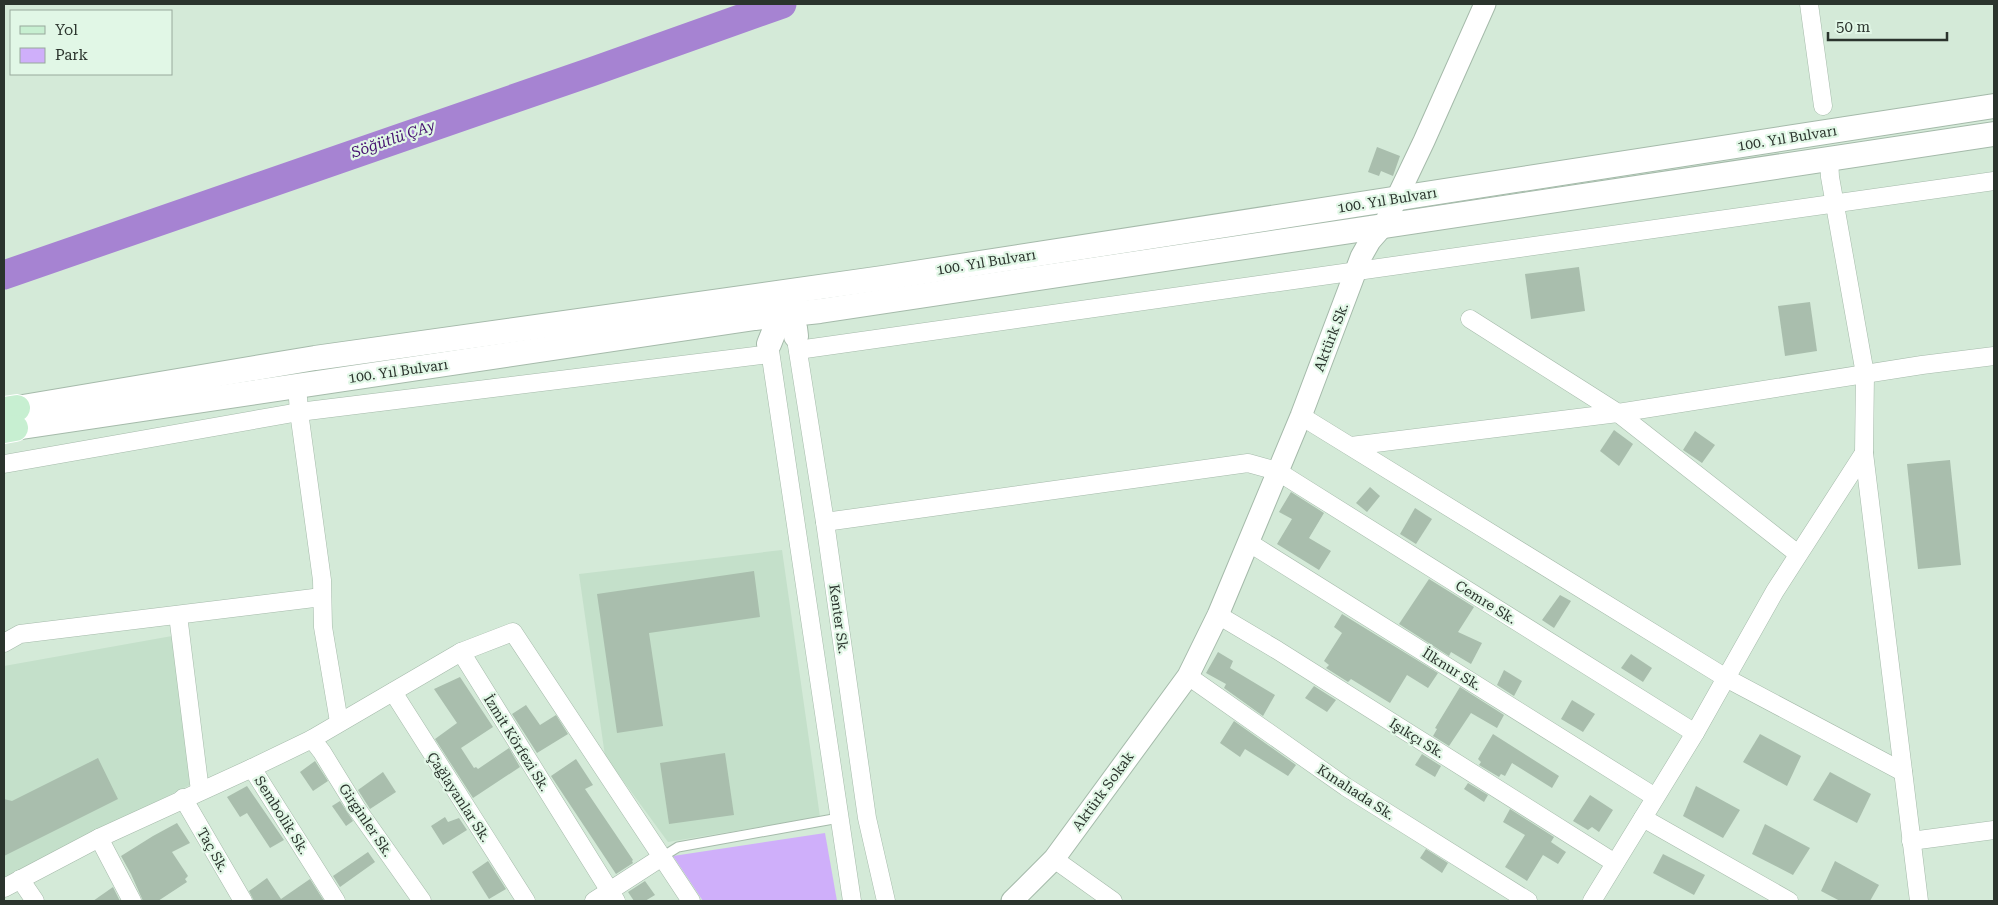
<svg xmlns="http://www.w3.org/2000/svg" width="1998" height="905" font-family="'Roboto Serif',serif">
	<style>
		.built { fill: #c4e0ca }
		.green { fill: #cfaffa }
		.lines { fill: none; stroke-linecap: round; stroke-linejoin: round }
		.river { stroke: #a683d2; stroke-width: 29 }
		.building { fill: #a9bead }
		.service-casing { stroke: #a5baaa; stroke-width: 11 }
		.minor-casing { stroke: #a5baaa; stroke-width: 19 }
		.tertiary-casing { stroke: #a5baaa; stroke-width: 23 }
		.secondary-casing { stroke: #a5baaa; stroke-width: 26 }
		.primary-casing { stroke: #fff; stroke-width: 28 }
		.service { stroke: #fff; stroke-width: 9 }
		.minor { stroke: #fff; stroke-width: 18 }
		.tertiary { stroke: #fff; stroke-width: 21 }
		.secondary { stroke: #fff; stroke-width: 24 }
		.primary { stroke: #c7efd1; stroke-width: 26 }
		.labels { text-anchor: middle; stroke-width: 4.5; stroke-linejoin: round; paint-order: stroke }
		.street-label { font-size: 14px; fill: #2b342d; stroke: #e1f7e6 }
		.water-label { font-size: 15px; font-style: italic; fill: #461170; stroke: #e1f7e6 }
	</style>
	<rect width="100%" height="100%" fill="#d4ead8"/>
	<!-- built -->
	<g class="built">
		<polygon points="782,550 820,817 668,842 605,756 579,574"/>
		<polygon points="172,636 194,783 4,877 4,666"/>
	</g>
	<!-- green -->
	<polygon class="green" points="825,833 837,901 703,901 673,856"/>
	<g class="lines">
		<!-- river -->
		<polyline class="river" points="4,275 591,72 782,4"/>
	</g>
	<!-- building -->
	<g class="building">
		<polygon points="1377,147 1400,156 1393,176 1381,171 1379,176 1368,172"/>
		<polygon points="1579,267 1585,311 1531,319 1525,274"/>
		<polygon points="1810,302 1817,351 1785,356 1778,306"/>
		<polygon points="1614,430 1633,444 1619,466 1600,451"/>
		<polygon points="1695,431 1715,445 1702,463 1683,450"/>
		<polygon points="1950,460 1961,565 1918,569 1907,464"/>
		<polygon points="1370,487 1380,496 1367,512 1356,503"/>
		<polygon points="1291,492 1324,513 1309,538 1331,551 1319,570 1277,544 1292,519 1279,512"/>
		<polygon points="1415,508 1432,519 1416,544 1400,534"/>
		<polygon points="754,571 760,617 649,633 663,726 617,733 597,594"/>
		<polygon points="1429,579 1474,607 1458,632 1482,643 1471,664 1451,652 1449,656 1399,624"/>
		<polygon points="1560,595 1571,601 1554,628 1542,620"/>
		<polygon points="1342,614 1438,673 1428,688 1407,675 1390,703 1351,679 1348,682 1326,668 1329,665 1324,661 1342,633 1334,627"/>
		<polygon points="1218,652 1233,661 1230,668 1275,695 1263,716 1224,688 1226,684 1206,673"/>
		<polygon points="1631,654 1652,668 1643,682 1621,668"/>
		<polygon points="1504,670 1522,681 1514,696 1497,685"/>
		<polygon points="460,677 493,727 461,748 474,768 476,767 478,769 509,748 520,767 473,798 435,739 457,723 434,689"/>
		<polygon points="1314,686 1336,700 1327,712 1305,698"/>
		<polygon points="1460,687 1504,715 1497,728 1471,713 1449,746 1433,736 1437,729 1435,728"/>
		<polygon points="1572,700 1595,714 1583,732 1561,719"/>
		<polygon points="526,705 540,725 556,715 568,734 537,753 512,714"/>
		<polygon points="1234,721 1296,765 1288,776 1245,749 1240,757 1220,743"/>
		<polygon points="1493,734 1559,776 1552,788 1512,763 1505,776 1501,774 1499,777 1479,765 1481,762 1478,759"/>
		<polygon points="1760,734 1801,756 1787,786 1743,762"/>
		<polygon points="725,753 734,815 669,824 660,763"/>
		<polygon points="1422,754 1441,766 1435,777 1415,765"/>
		<polygon points="98,758 118,799 4,856 4,799 12,801"/>
		<polygon points="576,759 593,785 585,789 633,860 632,861 633,863 616,874 551,776"/>
		<polygon points="315,761 328,781 313,791 300,772"/>
		<polygon points="383,772 396,792 370,809 358,790"/>
		<polygon points="1830,772 1871,794 1857,823 1813,800"/>
		<polygon points="1468,783 1488,795 1484,802 1464,789"/>
		<polygon points="247,786 284,840 270,848 247,813 240,817 227,797"/>
		<polygon points="1696,786 1740,810 1723,838 1683,816"/>
		<polygon points="1590,795 1613,810 1599,832 1592,827 1588,830 1573,821"/>
		<polygon points="340,801 353,821 346,826 332,806"/>
		<polygon points="1510,809 1554,837 1551,842 1566,852 1558,864 1543,855 1527,881 1505,867 1525,835 1503,822"/>
		<polygon points="445,817 448,822 459,818 467,830 443,845 431,826"/>
		<polygon points="177,823 190,843 172,852 188,876 185,879 187,882 158,901 143,901 131,874 121,856 153,836"/>
		<polygon points="1765,824 1810,848 1793,875 1752,854"/>
		<polygon points="1426,849 1448,863 1442,873 1420,858"/>
		<polygon points="368,852 375,862 340,887 333,876"/>
		<polygon points="1663,854 1705,875 1694,895 1653,873"/>
		<polygon points="488,861 506,889 489,899 472,872"/>
		<polygon points="1835,861 1879,885 1870,901 1840,901 1821,891"/>
		<polygon points="267,878 281,899 310,879 324,901 254,901 249,891"/>
		<polygon points="645,881 655,895 645,901 634,901 628,892"/>
		<polygon points="113,887 120,901 93,901"/>
	</g>
	<g class="lines">
		<!-- service casing -->
		<g class="service-casing">
			<polyline id="service" points="662,857 678,847 839,818"/>
		</g>
		<!-- minor casing -->
		<g class="minor-casing">
			<g id="minor">
				<polyline points="1809,4 1823,106"/>
				<polyline points="1829,159 1830,177 1865,374 1864,453 1919,901"/>
				<polyline points="1470,319 1618,413 1798,554"/>
				<polyline points="796,339 825,522 867,818 886,901"/>
				<polyline points="769,344 852,901"/>
				<polyline points="798,350 1994,181"/>
				<polyline points="297,385 299,412 322,580 323,627 339,722"/>
				<polyline points="1301,416 1726,678 1903,772"/>
				<polyline points="1351,446 1618,413 1922,365 1994,356"/>
				<polyline points="4,464 299,412 770,354"/>
				<polyline points="825,522 1248,463 1277,471 1695,733"/>
				<polyline points="1248,542 1655,797"/>
				<polyline points="178,615 200,791"/>
				<polyline points="1218,615 1277,650 1615,863"/>
				<polyline points="4,643 20,634 322,597"/>
				<polyline points="461,652 513,632 691,901"/>
				<polyline points="1188,676 1346,787 1528,901"/>
				<polyline points="393,692 526,901"/>
				<polyline points="312,739 322,752 357,809 422,901"/>
				<polyline points="252,768 312,739 461,652 616,901"/>
				<polyline points="183,798 243,901"/>
				<polyline points="1643,818 1789,901"/>
				<polyline points="99,838 132,901"/>
				<polyline points="1911,841 1994,830"/>
				<polyline points="1054,859 1113,901"/>
				<polyline points="20,879 35,901"/>
				<polyline points="4,888 99,838 252,768 336,901"/>
				<polyline points="594,901 662,857"/>
				<polyline points="1592,901 1695,733 1775,591 1864,453"/>
			</g>
		</g>
		<!-- tertiary casing -->
		<g class="tertiary-casing">
			<polyline id="tertiary" points="1012,901 1054,859 1188,676 1218,615 1301,416 1361,257 1370,241 1384,225 1424,141 1485,4"/>
		</g>
		<!-- secondary casing -->
		<g class="secondary-casing">
			<g id="secondary">
				<polyline points="781,314 795,328 796,336"/>
				<polyline points="769,344 781,314"/>
				<polyline points="17,408 315,358 883,278 1994,106"/>
				<polyline points="15,428 755,318 820,311 1994,134"/>
			</g>
		</g>
		<!-- primary casing -->
		<g class="primary-casing">
			<g id="primary">
				<polyline points="4,410 17,408"/>
				<polyline points="4,430 15,428"/>
			</g>
		</g>
		<!-- service -->
		<use href="#service" class="service"/>
		<!-- minor -->
		<use href="#minor" class="minor"/>
		<!-- tertiary -->
		<use href="#tertiary" class="tertiary"/>
		<!-- secondary -->
		<use href="#secondary" class="secondary"/>
		<!-- primary -->
		<use href="#primary" class="primary"/>
	</g>
	<g class="labels">
		<!-- street labels -->
		<g class="street-label">
			<text transform="translate(1787 138) rotate(-9)" y="5">100. Yıl Bulvarı</text>
			<text transform="translate(1387 200) rotate(-9)" y="5">100. Yıl Bulvarı</text>
			<text transform="translate(986 262) rotate(-9)" y="5">100. Yıl Bulvarı</text>
			<text transform="translate(1331 337) rotate(-69)" y="5">Aktürk Sk.</text>
			<text transform="translate(398 371) rotate(-8)" y="5">100. Yıl Bulvarı</text>
			<text transform="translate(1486 602) rotate(32)" y="5">Cemre Sk.</text>
			<text transform="translate(839 619) rotate(82)" y="5">Kenter Sk.</text>
			<text transform="translate(1452 669) rotate(32)" y="5">İlknur Sk.</text>
			<text transform="translate(1417 738) rotate(32)" y="5">Işıkçı Sk.</text>
			<text transform="translate(517 743) rotate(58)" y="5">İzmit Körfezi Sk.</text>
			<text transform="translate(1103 791) rotate(-54)" y="5">Aktürk Sokak</text>
			<text transform="translate(1356 792) rotate(33)" y="5">Kınalıada Sk.</text>
			<text transform="translate(459 797) rotate(57)" y="5">Çağlayanlar Sk.</text>
			<text transform="translate(282 815) rotate(58)" y="5">Sembolik Sk.</text>
			<text transform="translate(366 820) rotate(56)" y="5">Girginler Sk.</text>
			<text transform="translate(213 850) rotate(60)" y="5">Taç Sk.</text>
		</g>
		<!-- water labels -->
		<g class="water-label">
			<text transform="translate(393 139) rotate(-19)" y="5">Söğütlü ÇAy</text>
		</g>
	</g>
	<!-- border -->
	<rect width="1998" height="905" fill="none" stroke="#2b342d" stroke-width="10"/>
	<!-- legend -->
	<rect x="10" y="10" width="162" height="65" fill="#e1f7e6" stroke="#98a99c"/>
	<rect x="20" y="26" width="25" height="8" fill="#c7efd1" stroke="#98a99c"/>
	<text x="55" y="35" font-size="15" fill="#2b342d">Yol</text>
	<rect x="20" y="48" width="25" height="15" fill="#cfaffa" stroke="#98a99c"/>
	<text x="55" y="60" font-size="15" fill="#2b342d">Park</text>
	<!-- scale -->
	<path d="M1828 32v8h119v-8" fill="none" stroke="#2b342d" stroke-width="2.5"/>
	<text x="1836" y="32" font-size="15" fill="#2b342d" stroke="#e1f7e6" stroke-width="4" paint-order="stroke">50 m</text>
</svg>
